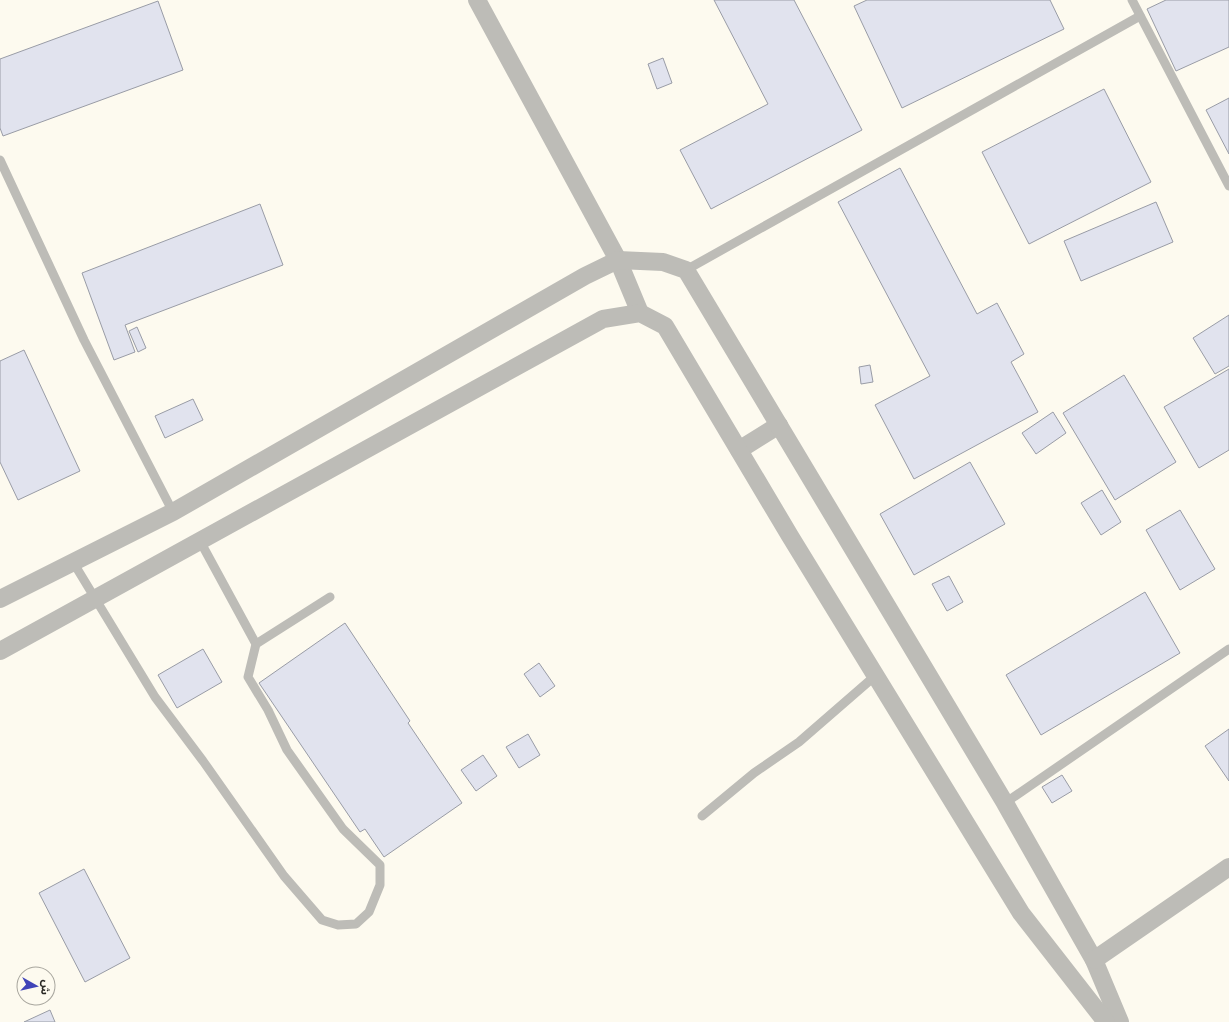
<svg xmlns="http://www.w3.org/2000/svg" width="1229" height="1022" font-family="Manrope,'Noto Sans Arabic',sans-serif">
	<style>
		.building { fill: #e1e3ee; stroke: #999ca6 }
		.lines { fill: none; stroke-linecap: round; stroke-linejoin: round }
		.service { stroke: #bdbcb7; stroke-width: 9 }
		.minor { stroke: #bdbcb7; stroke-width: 18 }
	</style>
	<rect width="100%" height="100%" fill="#fdfaef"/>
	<!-- building -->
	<g class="building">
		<polygon points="714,0 794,0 862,130 711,209 680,150 768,104"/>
		<polygon points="867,0 1050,0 1064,29 902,108 854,6"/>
		<polygon points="1166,0 1229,0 1229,47 1176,71 1147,9"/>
		<polygon points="158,1 183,70 3,136 0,128 0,59"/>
		<polygon points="663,58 672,83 657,89 648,64"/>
		<polygon points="1104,89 1151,182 1029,244 982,152"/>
		<polygon points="1229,98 1229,154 1206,110"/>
		<polygon points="900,168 977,314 997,303 1024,354 1011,362 1038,412 914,479 875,405 930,376 838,202"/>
		<polygon points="1156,202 1173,242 1081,281 1064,241"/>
		<polygon points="260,204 283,265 125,325 135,352 114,360 82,273"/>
		<polygon points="1229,315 1229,366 1215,374 1193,338"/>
		<polygon points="137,327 146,348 138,352 129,331"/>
		<polygon points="24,350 80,471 18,500 0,462 0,361"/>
		<polygon points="870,365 873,382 861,384 859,367"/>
		<polygon points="1229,369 1229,450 1199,468 1164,407"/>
		<polygon points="1124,375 1176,462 1115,500 1063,413"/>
		<polygon points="193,399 203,420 165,438 155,416"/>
		<polygon points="1053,412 1066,433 1036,454 1022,433"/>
		<polygon points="970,462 1005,524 914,575 880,514"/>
		<polygon points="1102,490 1121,522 1101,535 1081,503"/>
		<polygon points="1180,510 1215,569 1180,590 1146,530"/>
		<polygon points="949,576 963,602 947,611 932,584"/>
		<polygon points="1145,592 1180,653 1041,735 1006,675"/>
		<polygon points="345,623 410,721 408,723 462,803 384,857 365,829 360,832 259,683"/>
		<polygon points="203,649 222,682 177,708 158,675"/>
		<polygon points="539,663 555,686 540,697 524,674"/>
		<polygon points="1229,729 1229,781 1205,746"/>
		<polygon points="528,734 540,755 519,768 506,747"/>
		<polygon points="483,755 497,776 476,791 461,770"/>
		<polygon points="1062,775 1072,791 1052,803 1042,787"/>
		<polygon points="84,869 130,958 85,982 39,893"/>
		<polygon points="50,1010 55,1022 24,1022"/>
	</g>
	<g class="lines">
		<!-- service -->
		<g class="service">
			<polyline points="1132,0 1229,186"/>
			<polyline points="0,160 84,340 173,512"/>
			<polyline points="686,270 1140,16"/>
			<polyline points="73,562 155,697 203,761 284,876 322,920 338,925 356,924 369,912 380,885 380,865 343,829 287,750 268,710 248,677 256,644 200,541"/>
			<polyline points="256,644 330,597"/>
			<polyline points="1005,803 1229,649"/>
			<polyline points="702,816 754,773 799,742 875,676"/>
		</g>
		<!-- minor -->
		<g class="minor">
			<polyline points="477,0 618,260 640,313"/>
			<polyline points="739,450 779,425"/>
			<polyline points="0,599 173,512 585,276 618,260 663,262 686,270 1005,803 1094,960 1120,1022"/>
			<polyline points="0,651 603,319 640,313 665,326 790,536 1021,913 1106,1022"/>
			<polyline points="1094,960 1229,867"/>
		</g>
	</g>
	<!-- north arrow -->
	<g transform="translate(36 986) rotate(98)"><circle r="19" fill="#fdfaef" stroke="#a8a69e"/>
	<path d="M0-3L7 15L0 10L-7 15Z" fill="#4044b8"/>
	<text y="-6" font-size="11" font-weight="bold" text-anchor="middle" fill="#292824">ش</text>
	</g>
</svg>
